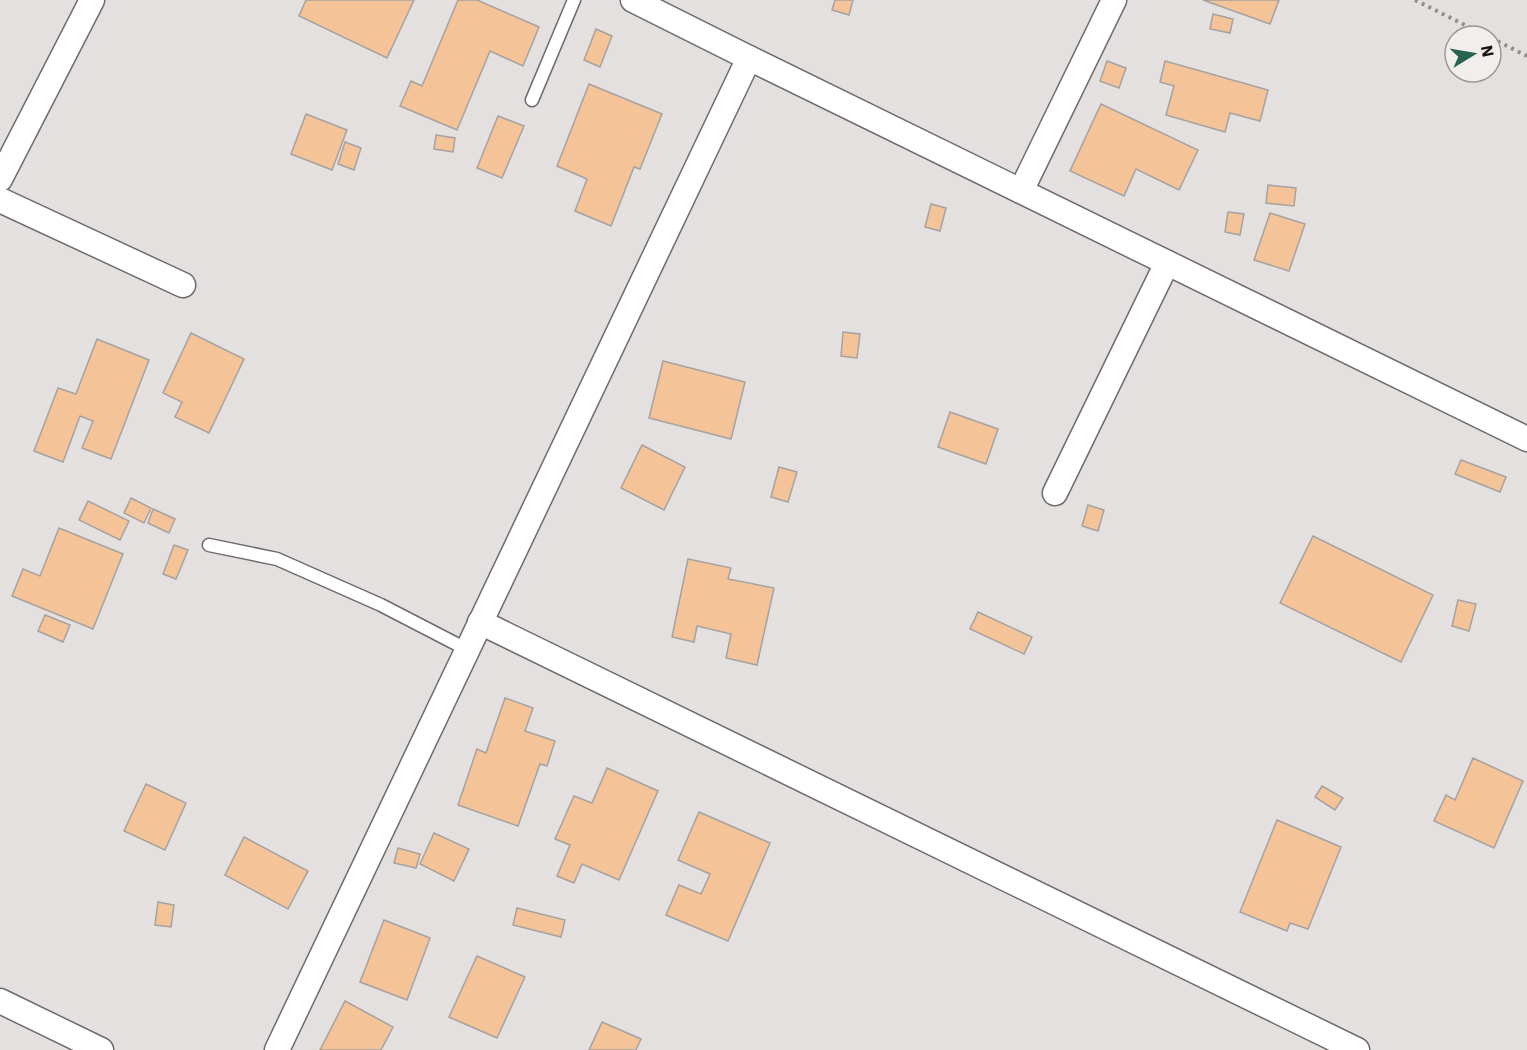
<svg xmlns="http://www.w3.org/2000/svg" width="1527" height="1050" font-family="'IBM Plex Sans',sans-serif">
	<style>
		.building { fill: #f4c398; stroke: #a5a2a0; stroke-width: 1.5 }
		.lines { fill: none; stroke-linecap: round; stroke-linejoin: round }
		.service-casing { stroke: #6e6b6a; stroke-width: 15 }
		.minor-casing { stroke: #6e6b6a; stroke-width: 27 }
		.path { stroke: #938f8f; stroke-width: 4; stroke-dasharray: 3 4.5; stroke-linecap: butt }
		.service { stroke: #fff; stroke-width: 12 }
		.minor { stroke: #fff; stroke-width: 24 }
	</style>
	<rect width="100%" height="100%" fill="#e4e0df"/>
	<!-- building -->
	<g class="building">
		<polygon points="306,0 414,0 387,58 299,16"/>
		<polygon points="458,0 477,0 539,27 523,66 490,51 457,130 400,106 411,81 422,86"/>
		<polygon points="835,0 853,0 849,15 832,10"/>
		<polygon points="1203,0 1279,0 1270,24"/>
		<polygon points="1213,14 1233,19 1230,33 1210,29"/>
		<polygon points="596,29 612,36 600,67 584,60"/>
		<polygon points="1107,61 1126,68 1119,88 1100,81"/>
		<polygon points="1165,61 1268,90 1260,121 1230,113 1225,132 1166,115 1174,86 1160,82"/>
		<polygon points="589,84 662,114 640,169 634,167 611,226 575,211 587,179 557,166"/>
		<polygon points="1101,104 1198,150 1179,190 1136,169 1124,196 1070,171"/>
		<polygon points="306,114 347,130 332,170 291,154"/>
		<polygon points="498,116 524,126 502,178 477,168"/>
		<polygon points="436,135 455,138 453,152 434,149"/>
		<polygon points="345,142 361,148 354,170 338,164"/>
		<polygon points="1268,185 1296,188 1294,206 1266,203"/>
		<polygon points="931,204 946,208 940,231 925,227"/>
		<polygon points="1228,212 1244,214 1240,235 1225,232"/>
		<polygon points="1270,213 1305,224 1289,271 1254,260"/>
		<polygon points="843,332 860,334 857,358 841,356"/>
		<polygon points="191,333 244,359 209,433 175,417 182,402 163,393"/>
		<polygon points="97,339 149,360 111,459 82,448 93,421 80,416 63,462 34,451 58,388 76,394"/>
		<polygon points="663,361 745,382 731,439 649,418"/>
		<polygon points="950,412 998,429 986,464 938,447"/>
		<polygon points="642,445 685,467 664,510 621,488"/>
		<polygon points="1461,460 1506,477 1500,492 1455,474"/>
		<polygon points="779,467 797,472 788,502 771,497"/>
		<polygon points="131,498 151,508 144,523 124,513"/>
		<polygon points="88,501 129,521 120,540 79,520"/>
		<polygon points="1088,505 1104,510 1098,531 1082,526"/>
		<polygon points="153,509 175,519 169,533 148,523"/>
		<polygon points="59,528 123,554 93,629 12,596 23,569 40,576"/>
		<polygon points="1313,536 1433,595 1401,662 1280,603"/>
		<polygon points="174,545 188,550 176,579 163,574"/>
		<polygon points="688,559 731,568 728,579 774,588 757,665 726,658 731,634 697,626 694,642 672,637"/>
		<polygon points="1458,600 1476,604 1469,631 1452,626"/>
		<polygon points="978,612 1032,637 1024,654 970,629"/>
		<polygon points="45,615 70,625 63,642 38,631"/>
		<polygon points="505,698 533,708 525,731 555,741 547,766 540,764 518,826 458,805 477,749 486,753"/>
		<polygon points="1473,758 1523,781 1494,848 1434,821 1446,795 1455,800"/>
		<polygon points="607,768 658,791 619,880 582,864 574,883 557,876 570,845 555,839 574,796 592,803"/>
		<polygon points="146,784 186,803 165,850 124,831"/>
		<polygon points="1322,786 1343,798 1335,810 1315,797"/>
		<polygon points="699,812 770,843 728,941 666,915 679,885 701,894 710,874 678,860"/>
		<polygon points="1277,820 1341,847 1308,929 1290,923 1287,931 1240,912"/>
		<polygon points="434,833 469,849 454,881 420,864"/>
		<polygon points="244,837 308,871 288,909 225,875"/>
		<polygon points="398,848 420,854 416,868 394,863"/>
		<polygon points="158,902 174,905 171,927 155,925"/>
		<polygon points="517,908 565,920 561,937 513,925"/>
		<polygon points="384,920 430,938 407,1000 360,982"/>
		<polygon points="477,956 525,977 497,1038 449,1017"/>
		<polygon points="345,1001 393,1027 381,1050 320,1050"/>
		<polygon points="602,1022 641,1039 636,1050 589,1050"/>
	</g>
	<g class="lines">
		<!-- service casing -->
		<g class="service-casing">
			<g id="service">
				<polyline points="532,100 574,0"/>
				<polyline points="209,545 277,559 381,605 468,650"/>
			</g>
		</g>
		<!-- minor casing -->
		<g class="minor-casing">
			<g id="minor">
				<polyline points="633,0 749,58 1527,439"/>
				<polyline points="0,179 92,0"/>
				<polyline points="1021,191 1114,0"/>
				<polyline points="0,200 183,285"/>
				<polyline points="1055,493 1167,263"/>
				<polyline points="480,622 1357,1050"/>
				<polyline points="0,1001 101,1050"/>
				<polyline points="277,1050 749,58"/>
			</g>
		</g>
		<!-- path -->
		<g class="path">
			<polyline points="1415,0 1487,36"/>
			<polyline points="1491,38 1527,56"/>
		</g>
		<!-- service -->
		<use href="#service" class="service"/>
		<!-- minor -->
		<use href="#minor" class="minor"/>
	</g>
	<!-- north arrow -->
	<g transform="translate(1473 54) rotate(79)"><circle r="28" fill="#f2eeec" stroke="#9a9796" stroke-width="1.5"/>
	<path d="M0-4.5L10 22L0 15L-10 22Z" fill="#266450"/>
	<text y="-9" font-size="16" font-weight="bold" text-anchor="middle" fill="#161414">N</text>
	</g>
</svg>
